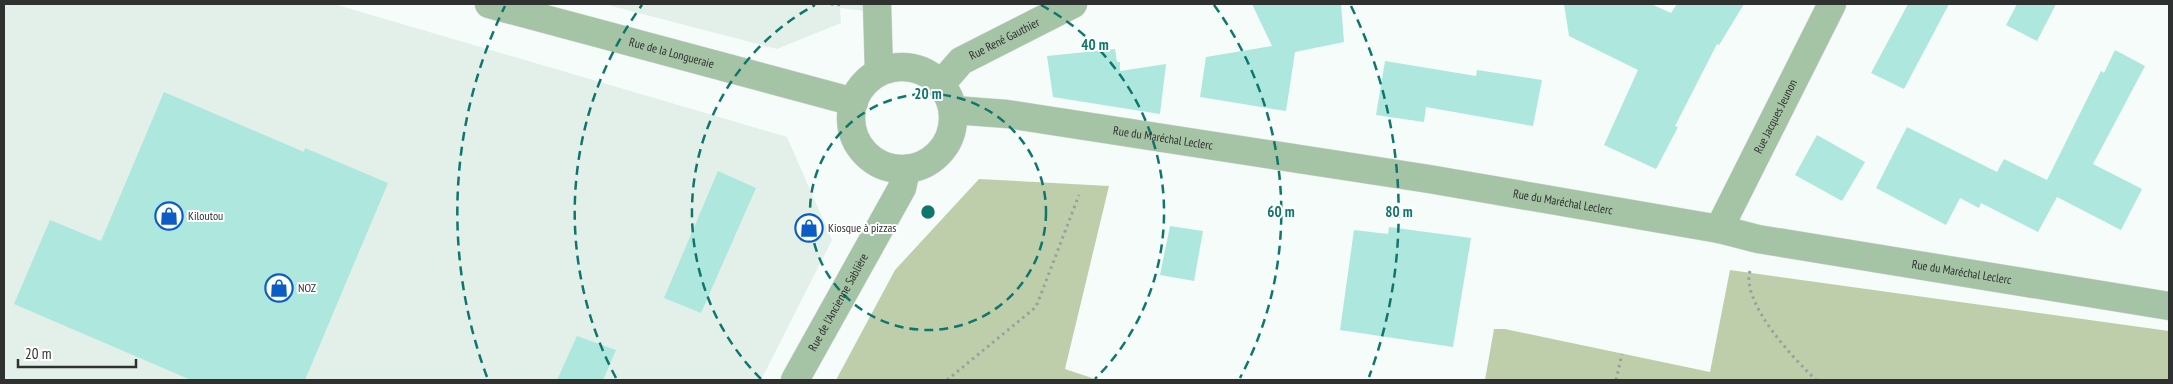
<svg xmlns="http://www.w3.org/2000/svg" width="2173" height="384" font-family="'PT Sans Narrow',sans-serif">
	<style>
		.built { fill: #e2f0e9 }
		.green { fill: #beceaa }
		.building { fill: #ade7dd }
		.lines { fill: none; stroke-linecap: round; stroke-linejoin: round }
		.minor-casing { stroke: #d2d7d5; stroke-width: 29 }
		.path { stroke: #9b9f9d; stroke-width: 3; stroke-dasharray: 2.5 4; stroke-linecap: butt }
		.minor { stroke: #a5c4a5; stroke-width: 28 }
		.ring { fill: none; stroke: #0f766e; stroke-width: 2.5; stroke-dasharray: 9 6 }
		.labels { text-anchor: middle; stroke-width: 4; stroke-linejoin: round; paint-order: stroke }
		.street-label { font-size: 12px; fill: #2f3130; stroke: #fff }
		.poi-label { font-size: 12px; fill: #2f3130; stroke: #fff; text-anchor: start }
		.centre { fill: #0f766e; stroke: #fff; stroke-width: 2.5 }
		.ring-label { font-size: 15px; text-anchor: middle; font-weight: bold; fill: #0f766e; stroke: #fff; stroke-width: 4; stroke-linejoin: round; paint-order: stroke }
	</style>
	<rect width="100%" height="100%" fill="#f6fcf9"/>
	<!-- built -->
	<g class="built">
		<polygon points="4,4 334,4 787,137 832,240 761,380 4,380"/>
		<polygon points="604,4 883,4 883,13 840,8 841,23 777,49"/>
	</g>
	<!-- green -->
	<g class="green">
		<polygon points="979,179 1109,186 1065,369 1098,380 836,380 895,270"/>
		<polygon points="1730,270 2169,331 2169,380 1485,380 1494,329 1505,329 1710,372"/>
	</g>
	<!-- building -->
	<g class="building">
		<polygon points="1252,4 1341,4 1344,42 1295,52 1286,111 1200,97 1206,57 1272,46"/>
		<polygon points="1564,4 1651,4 1671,13 1677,4 1744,4 1719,45 1717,44 1675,126 1678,127 1656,169 1604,145 1638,70 1569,36"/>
		<polygon points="1908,4 1949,4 1904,89 1871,73"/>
		<polygon points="2017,4 2056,4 2037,41 2006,25"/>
		<polygon points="1115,49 1117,62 1120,62 1120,71 1166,64 1160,114 1053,97 1047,56"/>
		<polygon points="2115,50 2145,66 2093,164 2142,189 2121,230 2057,197 2038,232 1981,203 1979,208 1960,198 1946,225 1876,188 1907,127 1997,172 2004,159 2047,180 2101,71 2104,73"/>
		<polygon points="1385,61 1476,76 1477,70 1542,80 1533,126 1426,107 1424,122 1376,115"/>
		<polygon points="164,92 304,152 305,148 388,183 305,380 191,380 14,304 50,220 101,241"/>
		<polygon points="1817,135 1865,162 1842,201 1795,175"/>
		<polygon points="718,171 756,188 701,313 664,298"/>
		<polygon points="1170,226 1203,231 1194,281 1160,275"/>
		<polygon points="1389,227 1471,238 1453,347 1340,330 1354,230 1388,234"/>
		<polygon points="577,336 616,350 603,380 557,380"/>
	</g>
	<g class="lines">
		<!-- minor casing -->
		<g class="minor-casing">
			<g id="minor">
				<path id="s1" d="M 489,4 L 854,102"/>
				<polyline points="877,4 879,72"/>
				<circle cx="902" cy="118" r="51"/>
				<path id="s2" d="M 941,84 L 961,61 L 1073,4"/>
				<path id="s3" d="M 954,110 L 1007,114 L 1429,179 L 1719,229 L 1758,239 L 2169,306"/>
				<path id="s4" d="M 1719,229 L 1832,4"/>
				<path id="s5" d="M 795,380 L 902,188 L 906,170"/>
			</g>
		</g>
		<!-- path -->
		<g class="path">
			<polyline points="831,4 842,5"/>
			<path d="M 1750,271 C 1741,303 1794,359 1816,380"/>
			<polyline points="947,380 1036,307 1079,195"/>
			<polyline points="1616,380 1622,354"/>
		</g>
		<!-- minor -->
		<use href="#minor" class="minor"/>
	</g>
	<!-- distance rings -->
	<g class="ring">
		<circle cx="928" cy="212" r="118"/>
		<path d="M761 379A236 236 0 0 1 815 5M1041 5A236 236 0 0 1 1095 379"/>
		<path d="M616 378A353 353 0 0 1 642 5M1214 5A353 353 0 0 1 1240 378"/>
		<path d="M487 377A471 471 0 0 1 505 6M1351 6A471 471 0 0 1 1369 377"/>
	</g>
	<!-- icons -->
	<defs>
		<g id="shop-ring" transform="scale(1.4375)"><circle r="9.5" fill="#fff" stroke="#0b5cc6" stroke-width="1.5"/><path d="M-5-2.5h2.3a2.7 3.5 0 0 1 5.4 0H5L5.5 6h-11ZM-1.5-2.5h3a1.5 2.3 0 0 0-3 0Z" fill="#0b5cc6"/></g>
	</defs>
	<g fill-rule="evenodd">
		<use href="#shop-ring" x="169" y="216"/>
		<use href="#shop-ring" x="809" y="228"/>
		<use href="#shop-ring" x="279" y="288"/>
	</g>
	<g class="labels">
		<!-- street labels -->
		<g class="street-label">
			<text dy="4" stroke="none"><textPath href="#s2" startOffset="79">Rue René Gauthier</textPath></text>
			<text dy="4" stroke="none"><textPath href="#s1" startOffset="189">Rue de la Longueraie</textPath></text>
			<text dy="4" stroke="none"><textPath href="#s4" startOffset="126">Rue Jacques Jeunon</textPath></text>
			<text dy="4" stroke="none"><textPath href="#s3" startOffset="211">Rue du Maréchal Leclerc</textPath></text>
			<text dy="4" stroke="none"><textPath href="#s3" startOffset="616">Rue du Maréchal Leclerc</textPath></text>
			<text dy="4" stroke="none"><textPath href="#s3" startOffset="1021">Rue du Maréchal Leclerc</textPath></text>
			<text dy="4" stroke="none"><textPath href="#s5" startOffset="89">Rue de l'Ancienne Sablière</textPath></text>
		</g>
		<!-- poi labels -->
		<g class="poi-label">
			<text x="188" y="220">Kiloutou</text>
			<text x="828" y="232">Kiosque à pizzas</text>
			<text x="298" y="292">NOZ</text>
		</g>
	</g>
	<circle cx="928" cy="212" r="8" class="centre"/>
	<g class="ring-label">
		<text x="1095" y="50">40 m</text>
		<text x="928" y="99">20 m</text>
		<text x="1281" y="217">60 m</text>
		<text x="1399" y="217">80 m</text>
	</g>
	<!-- border -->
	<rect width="2173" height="384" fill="none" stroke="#2f3130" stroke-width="10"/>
	<!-- scale -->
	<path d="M18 359v8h118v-8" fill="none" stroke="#2f3130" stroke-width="2.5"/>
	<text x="25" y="359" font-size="15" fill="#2f3130" stroke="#ffffff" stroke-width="4" paint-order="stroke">20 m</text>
</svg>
